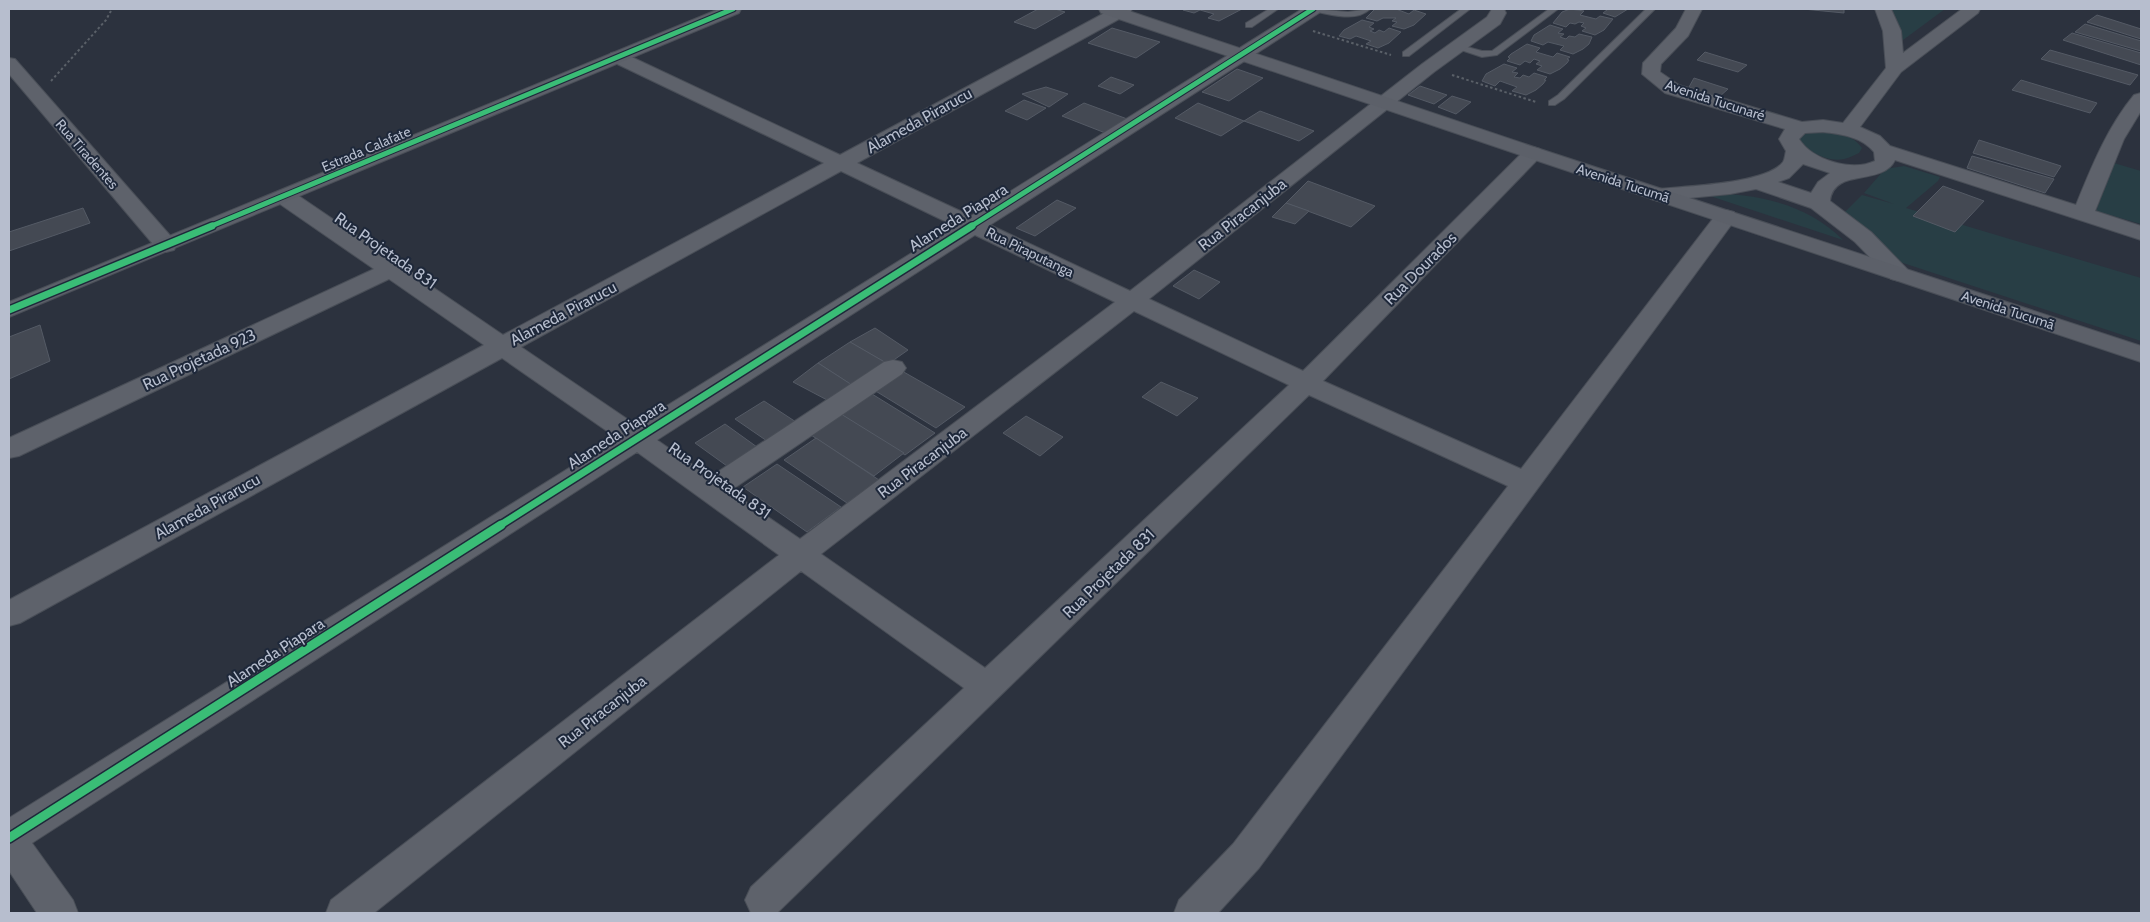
<svg xmlns="http://www.w3.org/2000/svg" width="2150" height="922" font-family="Cabin,sans-serif">
	<style>
		.green { fill: #283e45 }
		.building { fill: #444953; stroke: #545a65 }
		.lines { fill: none; stroke-linecap: round; stroke-linejoin: round }
		.lane-casing { stroke: #494e57; stroke-width: 2 }
		.street-casing { stroke: #494e57; stroke-width: 2 }
		.secondary-casing { stroke: #494e57; stroke-width: 2 }
		.path { stroke: #5a6068; stroke-width: 2; stroke-dasharray: 2.5 2.5; stroke-linecap: butt }
		.lane { fill: #5e626b; fill-rule: evenodd }
		.street { fill: #5e626b; fill-rule: evenodd }
		.secondary { fill: #5c6069; fill-rule: evenodd }
		.cycleway-far2-casing { stroke: #1e283a; stroke-width: 7 }
		.cycleway-far1-casing { stroke: #1e283a; stroke-width: 10 }
		.cycleway-casing { stroke: #1e283a; stroke-width: 12 }
		.cycleway-far2 { stroke: #3abd76; stroke-width: 5 }
		.cycleway-far1 { stroke: #3abd76; stroke-width: 7 }
		.cycleway { stroke: #3abd76; stroke-width: 9 }
		.labels { text-anchor: middle; stroke-width: 4; stroke-linejoin: round; paint-order: stroke }
		.far-street-label { font-size: 14px; fill: #b7bece; stroke: #1e283a }
		.street-label { font-size: 16px; fill: #b7bece; stroke: #1e283a }
	</style>
	<rect width="100%" height="100%" fill="#2c323e"/>
	<!-- green -->
	<g class="green">
		<polygon points="1883,9 1945,9 1899,43 1896,41"/>
		<path d="M 1798,132 C 1821,132 1847,127 1862,148 L 1859,153 C 1854,155 1849,158 1844,159 C 1829,163 1805,150 1794,140 Z"/>
		<polygon points="2114,163 2141,171 2141,224 2096,211"/>
		<polygon points="1904,166 1940,177 1938,181 1906,208 2141,278 2141,341 1900,262 1843,214 1862,195 1894,204 1864,193 1885,169"/>
		<path d="M 1701,193 C 1753,193 1805,202 1843,240 Z"/>
	</g>
	<!-- building -->
	<g class="building">
		<polygon points="1038,9 1055,9 1065,12 1035,29 1014,22"/>
		<polygon points="1185,9 1242,9 1219,21 1208,18 1214,14 1200,10 1194,13 1183,10"/>
		<polygon points="1375,9 1396,9 1409,14 1414,10 1426,14 1414,25 1404,29 1392,26 1397,22 1392,21 1396,18 1383,18 1377,21 1366,18"/>
		<polygon points="1570,9 1584,11 1580,15 1596,19 1600,16 1613,19 1604,30 1595,35 1582,31 1586,28 1581,26 1584,23 1579,22 1575,24 1570,23 1566,27 1553,23 1562,12"/>
		<polygon points="1603,9 1628,9 1615,17 1603,13 1607,10"/>
		<polygon points="1803,9 1844,9 1844,13"/>
		<polygon points="2097,15 2141,29 2141,39 2087,22"/>
		<polygon points="1362,20 1374,23 1369,27 1374,29 1370,31 1375,33 1379,30 1384,32 1389,28 1401,32 1389,43 1378,48 1366,44 1371,41 1356,36 1350,39 1339,36 1344,30"/>
		<polygon points="2085,24 2141,41 2141,51 2075,32"/>
		<polygon points="1550,25 1563,29 1558,33 1564,34 1560,37 1566,39 1569,36 1575,37 1579,34 1592,37 1589,44 1583,49 1573,54 1560,50 1564,46 1548,42 1543,45 1531,41 1534,35"/>
		<polygon points="1112,28 1160,42 1136,58 1088,43"/>
		<polygon points="2072,33 2141,53 2141,65 2063,40"/>
		<polygon points="1527,44 1540,48 1536,52 1553,57 1557,53 1570,57 1567,59 1569,60 1567,63 1560,69 1550,74 1537,70 1542,66 1536,64 1540,61 1534,59 1530,63 1525,61 1520,65 1507,61 1510,58 1508,57 1511,54"/>
		<polygon points="2050,50 2138,75 2130,85 2041,59"/>
		<polygon points="1705,52 1747,65 1738,72 1697,60"/>
		<polygon points="1504,64 1517,68 1512,72 1518,73 1514,77 1520,78 1523,75 1529,77 1534,73 1547,77 1544,80 1546,80 1543,84 1536,90 1526,95 1512,91 1517,87 1500,81 1495,86 1482,81 1486,74"/>
		<polygon points="1237,69 1263,78 1229,101 1202,92"/>
		<polygon points="1111,77 1134,85 1120,94 1098,86"/>
		<polygon points="1694,78 1728,89 1719,97 1689,87"/>
		<polygon points="2021,80 2097,103 2090,113 2012,90"/>
		<polygon points="1420,86 1447,95 1434,104 1408,95"/>
		<polygon points="1046,87 1068,94 1049,107 1022,94"/>
		<polygon points="1452,96 1471,102 1456,114 1438,107"/>
		<polygon points="1024,100 1046,108 1027,120 1005,111"/>
		<polygon points="1084,103 1130,120 1108,134 1062,116"/>
		<polygon points="1198,103 1244,121 1221,136 1175,118"/>
		<polygon points="1260,111 1314,131 1299,141 1244,121"/>
		<polygon points="1979,140 2061,166 2054,177 1973,153"/>
		<polygon points="1972,156 2054,179 2045,193 1967,168"/>
		<polygon points="1308,181 1375,206 1351,227 1286,203"/>
		<polygon points="1943,186 1984,201 1955,232 1913,216"/>
		<polygon points="1057,200 1076,208 1035,236 1016,228"/>
		<polygon points="1286,203 1309,211 1295,224 1272,217"/>
		<polygon points="83,208 90,223 9,251 9,232"/>
		<polygon points="1194,270 1220,282 1199,299 1173,286"/>
		<polygon points="40,325 50,361 9,379 9,337"/>
		<polygon points="875,328 908,350 888,364 850,342"/>
		<polygon points="850,342 888,364 852,385 818,363"/>
		<polygon points="818,363 852,385 829,401 793,382"/>
		<polygon points="902,371 965,407 936,428 874,390"/>
		<polygon points="1161,382 1198,398 1177,416 1142,397"/>
		<polygon points="872,394 935,433 905,455 842,415"/>
		<polygon points="764,401 796,422 767,441 735,419"/>
		<polygon points="841,414 904,453 874,476 811,435"/>
		<polygon points="1026,416 1063,437 1040,456 1003,433"/>
		<polygon points="725,424 757,447 727,466 695,443"/>
		<polygon points="816,438 879,480 847,503 784,460"/>
		<polygon points="777,464 841,507 807,532 743,487"/>
	</g>
	<g class="lines">
		<!-- lane casing -->
		<g class="lane-casing">
			<g id="lane">
				<polygon points="1269,9 1278,9 1252,27 1246,27 1246,23"/>
				<path d="M 1313,9 L 1348,12 L 1370,9 C 1356,22 1334,15 1317,12 Z"/>
				<polygon points="1461,9 1470,9 1409,56 1403,56 1403,52"/>
				<polygon points="1549,9 1558,9 1497,55 1482,57 1452,47 1456,44 1482,51 1492,51"/>
				<polygon points="1646,9 1655,9 1564,99 1555,105 1549,105 1549,101 1558,95"/>
			</g>
		</g>
		<!-- street casing -->
		<g class="street-casing">
			<g id="street">
				<path d="M 1112,9 L 1132,9 L 1130,13 L 857,163 L 971,216 L 1302,9 L 1321,9 L 1319,13 L 990,225 L 1130,291 L 1422,64 L 1487,17 L 1492,9 L 1504,9 L 1506,13 L 1500,24 L 1434,72 L 1149,299 L 1303,371 L 1526,149 L 1533,147 L 1540,149 L 1543,153 L 1540,157 L 1323,381 L 1521,469 L 1718,212 L 1726,210 L 1734,212 L 1737,217 L 1259,868 L 1218,913 L 1174,913 L 1179,900 L 1233,844 L 1508,486 L 1309,395 L 777,913 L 751,913 L 745,900 L 751,887 L 964,688 L 801,571 L 374,913 L 326,913 L 331,900 L 779,555 L 637,452 L 32,843 L 73,900 L 78,913 L 37,913 L 9,871 L 9,818 L 617,438 L 502,358 L 20,623 L 9,626 L 9,600 L 484,345 L 389,279 L 19,456 L 9,458 L 9,438 L 374,269 L 277,202 L 274,197 L 277,192 L 285,191 L 293,192 L 503,335 L 824,163 L 611,61 L 608,57 L 611,53 L 617,52 L 623,53 L 840,155 ZM 841,171 L 955,226 L 636,425 L 521,347 ZM 975,235 L 1115,302 L 800,539 L 730,491 L 902,374 L 906,368 L 902,362 L 893,360 L 884,362 L 710,477 L 657,440 ZM 1134,311 L 1289,385 L 985,668 L 821,554 Z"/>
				<path d="M 1686,9 L 1702,9 L 1688,36 L 1661,64 L 1660,72 L 1679,85 L 1802,122 L 1823,120 L 1843,123 L 1886,68 L 1883,31 L 1875,9 L 1891,9 L 1901,31 L 1903,53 L 1962,9 L 1980,9 L 1978,13 L 1901,72 L 1860,127 L 1880,136 L 1890,146 L 2076,205 C 2092,166 2107,128 2134,95 L 2141,93 L 2141,111 L 2124,139 L 2095,211 L 2141,226 L 2141,240 L 1895,160 C 1882,187 1834,167 1830,201 L 1871,232 L 1907,269 L 1911,274 L 1907,279 L 1899,281 L 1891,279 L 1855,242 L 1811,208 L 1756,189 L 1730,194 L 1658,201 L 1651,199 L 1647,195 L 1651,191 L 1658,189 C 1685,186 1766,184 1783,162 C 1785,159 1785,154 1786,151 L 1779,139 L 1785,129 L 1665,93 L 1642,74 L 1643,63 L 1676,28 ZM 1823,132 C 1841,134 1862,137 1874,152 L 1875,161 C 1852,172 1812,160 1799,139 L 1805,133 ZM 1803,164 L 1830,173 L 1818,182 L 1811,193 L 1778,182 L 1789,178 Z"/>
				<polygon points="9,58 15,59 174,240 177,245 174,250 166,252 158,250 9,74"/>
			</g>
		</g>
		<!-- secondary casing -->
		<g class="secondary-casing">
			<g id="secondary">
				<polygon points="719,9 741,9 739,13 9,317 9,302"/>
				<polygon points="1099,9 1123,9 1540,149 2141,346 2141,362 1526,157 1101,13"/>
			</g>
		</g>
		<!-- path -->
		<g class="path">
			<polyline points="1313,31 1391,55"/>
			<polyline points="1452,75 1536,102"/>
			<polyline points="51,81 106,20 112,9"/>
		</g>
		<!-- lane -->
		<use href="#lane" class="lane"/>
		<!-- street -->
		<use href="#street" class="street"/>
		<!-- secondary -->
		<use href="#secondary" class="secondary"/>
		<!-- cycleway-far2 casing -->
		<g class="cycleway-far2-casing">
			<g id="cycleway-far2">
				<polyline points="209,227 733,9"/>
				<polyline points="970,227 1313,9"/>
			</g>
		</g>
		<!-- cycleway-far1 casing -->
		<g class="cycleway-far1-casing">
			<g id="cycleway-far1">
				<polyline points="9,310 212,226"/>
				<polyline points="499,526 972,226"/>
			</g>
		</g>
		<!-- cycleway casing -->
		<g class="cycleway-casing">
			<polyline id="cycleway" points="9,838 501,525"/>
		</g>
		<!-- cycleway-far2 -->
		<use href="#cycleway-far2" class="cycleway-far2"/>
		<!-- cycleway-far1 -->
		<use href="#cycleway-far1" class="cycleway-far1"/>
		<!-- cycleway -->
		<use href="#cycleway" class="cycleway"/>
	</g>
	<g class="labels">
		<!-- far-street labels -->
		<g class="far-street-label">
			<text transform="translate(1715 100) rotate(18)" y="5">Avenida Tucunaré</text>
			<text transform="translate(366 149) rotate(-23)" y="5">Estrada Calafate</text>
			<text transform="translate(87 154) rotate(49)" y="5">Rua Tiradentes</text>
			<text transform="translate(1623 183) rotate(18)" y="5">Avenida Tucumã</text>
			<text transform="translate(1030 252) rotate(26)" y="5">Rua Piraputanga</text>
			<text transform="translate(2008 310) rotate(18)" y="5">Avenida Tucumã</text>
		</g>
		<!-- street labels -->
		<g class="street-label">
			<text transform="translate(919 120) rotate(-29)" y="6">Alameda Pirarucu</text>
			<text transform="translate(1242 214) rotate(-38)" y="6">Rua Piracanjuba</text>
			<text transform="translate(958 217) rotate(-32)" y="6">Alameda Piapara</text>
			<text transform="translate(386 250) rotate(35)" y="6">Rua Projetada 831</text>
			<text transform="translate(1420 268) rotate(-45)" y="6">Rua Dourados</text>
			<text transform="translate(563 313) rotate(-28)" y="6">Alameda Pirarucu</text>
			<text transform="translate(199 359) rotate(-25)" y="6">Rua Projetada 923</text>
			<text transform="translate(616 434) rotate(-33)" y="6">Alameda Piapara</text>
			<text transform="translate(922 462) rotate(-37)" y="6">Rua Piracanjuba</text>
			<text transform="translate(720 480) rotate(35)" y="6">Rua Projetada 831</text>
			<text transform="translate(207 506) rotate(-29)" y="6">Alameda Pirarucu</text>
			<text transform="translate(1108 573) rotate(-44)" y="6">Rua Projetada 831</text>
			<text transform="translate(275 652) rotate(-33)" y="6">Alameda Piapara</text>
			<text transform="translate(602 711) rotate(-38)" y="6">Rua Piracanjuba</text>
		</g>
	</g>
	<!-- border -->
	<rect width="2150" height="922" fill="none" stroke="#b7bece" stroke-width="20"/>
</svg>
